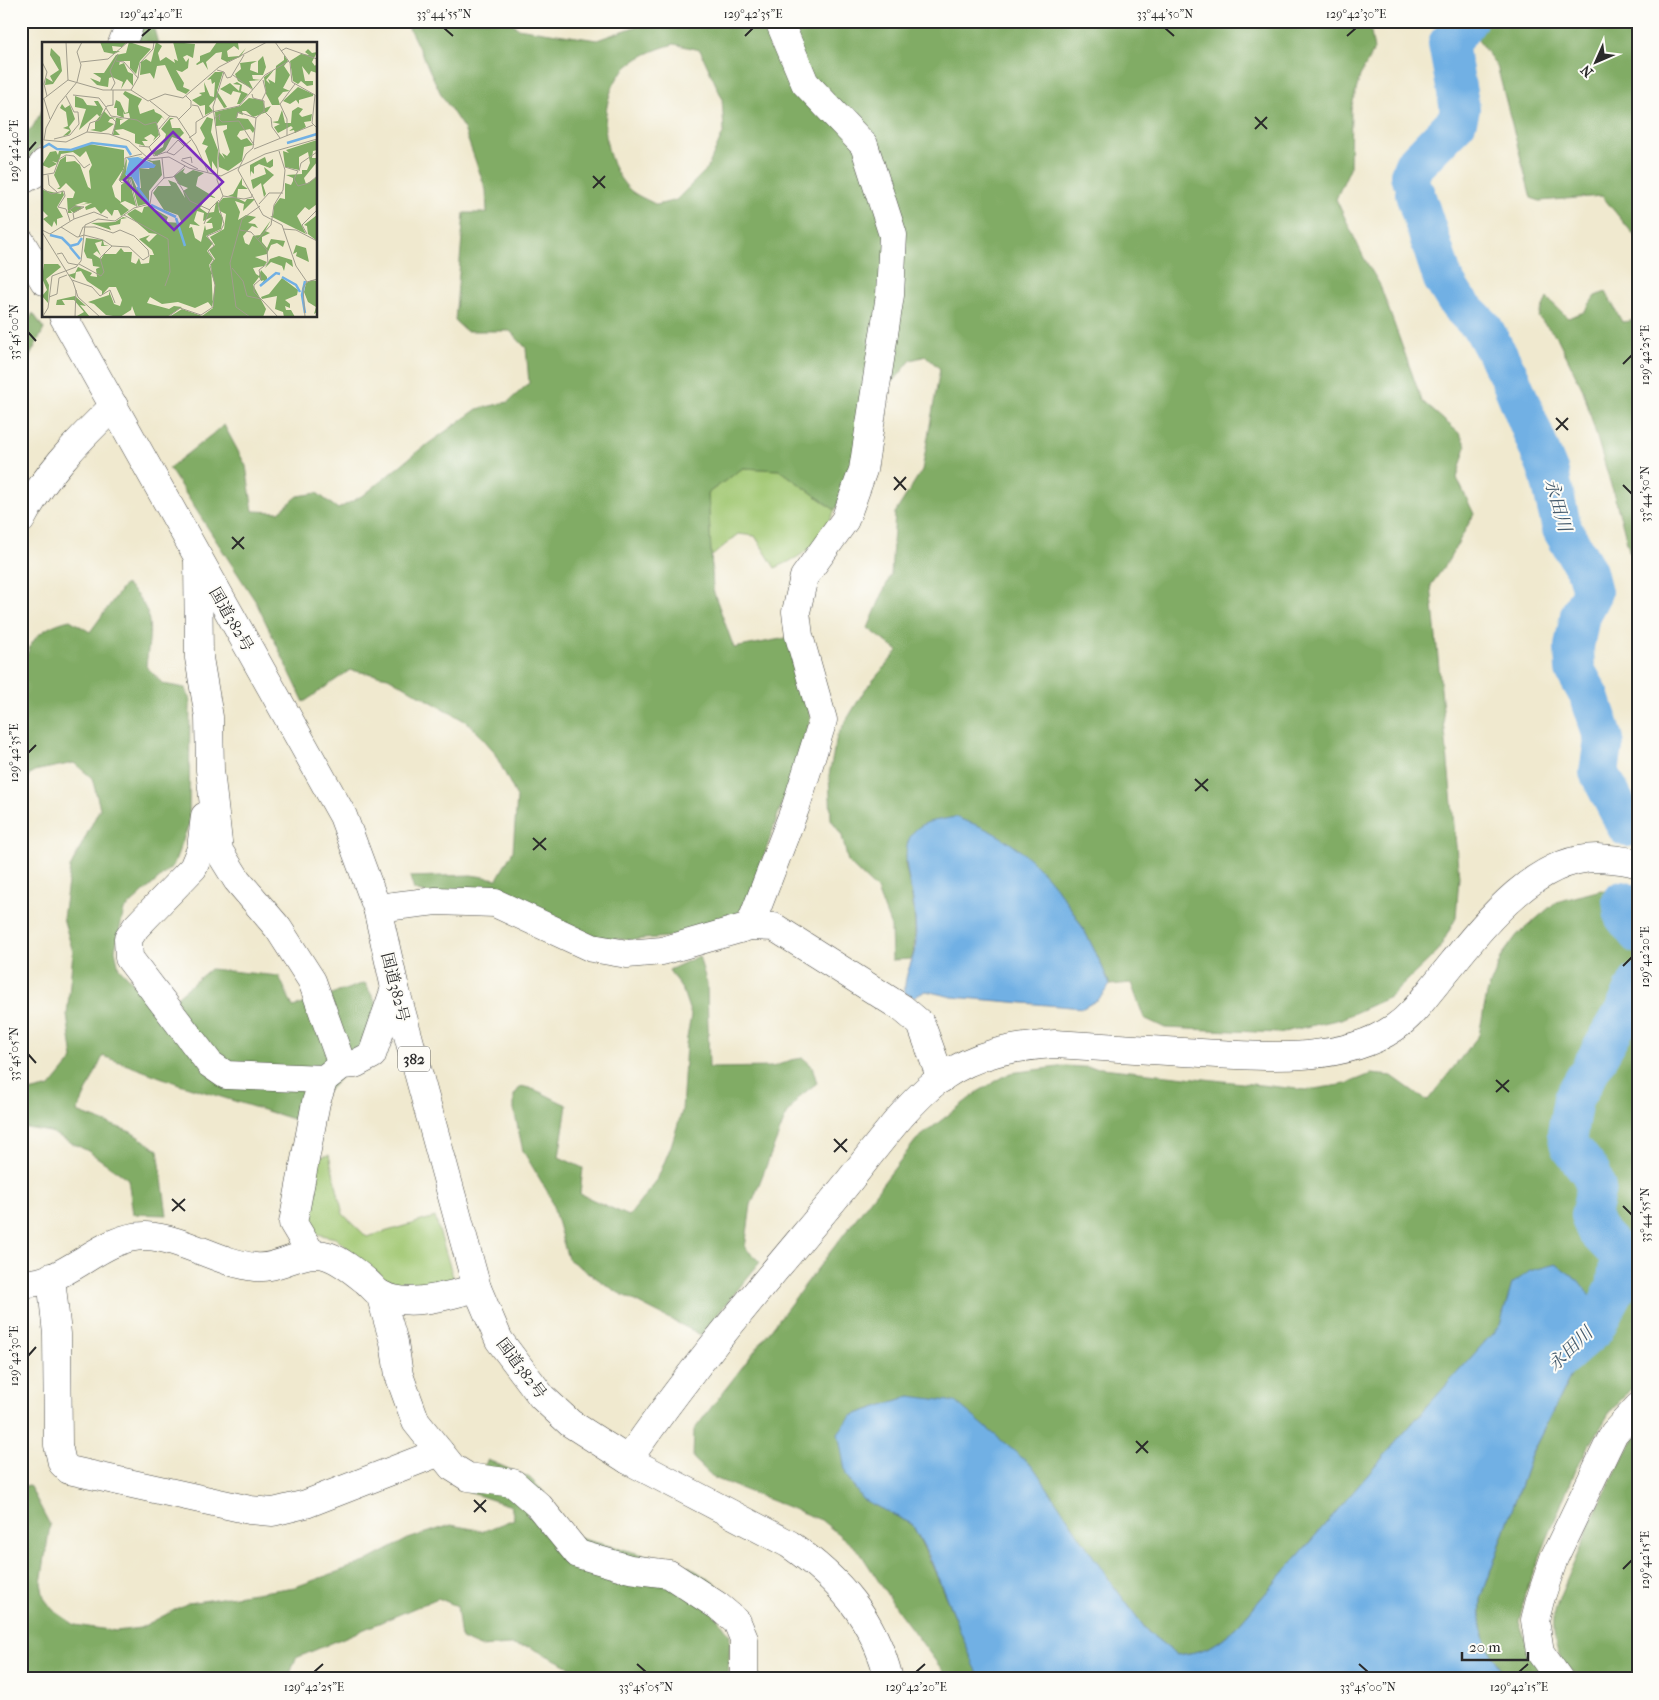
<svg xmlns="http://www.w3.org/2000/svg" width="1659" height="1700" font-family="'IM FELL French Canon','Noto Serif JP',serif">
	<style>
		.green { fill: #a2c873; stroke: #667a4f }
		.forest { fill: #81ac65; stroke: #566c48; fill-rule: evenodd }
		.water { fill: #71b0e4; stroke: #4e6e88 }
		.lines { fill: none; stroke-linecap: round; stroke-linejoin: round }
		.river { stroke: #71b0e4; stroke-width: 40 }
		.minor-casing { stroke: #494844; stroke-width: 29 }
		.highway-casing { stroke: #494844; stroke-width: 29 }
		.minor { stroke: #fff; stroke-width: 28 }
		.highway { stroke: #fff; stroke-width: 28 }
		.ticks { fill: none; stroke: #2b2b2b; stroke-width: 2 }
		.labels { text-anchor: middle; stroke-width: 4; stroke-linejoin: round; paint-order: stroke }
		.shield { fill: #fdfcf7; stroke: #6a6a68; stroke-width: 1 }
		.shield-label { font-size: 15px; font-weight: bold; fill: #2b2b2b }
		.street-label { font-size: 16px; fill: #2b2b2b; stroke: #fdfcf7 }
		.water-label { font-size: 18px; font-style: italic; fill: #445a6c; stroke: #fdfcf7 }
		.inset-river { fill: none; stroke: #71b0e4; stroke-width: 2.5 }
		.inset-road { fill: none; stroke: #a19d8d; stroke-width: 1 }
		.view { fill: #7b2cbf; fill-opacity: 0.15; stroke: #7b2cbf; stroke-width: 2.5 }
		.inset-edge { fill: none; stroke: #2b2b2b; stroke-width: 2.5 }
		.neatline { fill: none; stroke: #2b2b2b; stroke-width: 2 }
		.ticks-label { font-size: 12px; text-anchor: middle; fill: #2b2b2b }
	</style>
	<rect width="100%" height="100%" fill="#fdfcf7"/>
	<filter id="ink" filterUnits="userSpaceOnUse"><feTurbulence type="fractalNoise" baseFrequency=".02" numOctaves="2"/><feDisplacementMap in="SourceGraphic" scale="10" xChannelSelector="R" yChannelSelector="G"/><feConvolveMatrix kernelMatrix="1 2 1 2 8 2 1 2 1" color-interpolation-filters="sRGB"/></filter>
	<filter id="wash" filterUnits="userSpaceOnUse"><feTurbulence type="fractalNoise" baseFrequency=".0096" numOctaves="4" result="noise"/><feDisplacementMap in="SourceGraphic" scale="20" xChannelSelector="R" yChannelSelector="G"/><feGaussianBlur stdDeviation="1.12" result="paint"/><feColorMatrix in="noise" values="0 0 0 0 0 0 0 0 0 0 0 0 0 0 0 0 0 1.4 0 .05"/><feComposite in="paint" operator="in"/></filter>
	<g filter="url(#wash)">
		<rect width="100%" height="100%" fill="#f0e9cf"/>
		<!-- green -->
		<g class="green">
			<path d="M 743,468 L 780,470 L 835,510 C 818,544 810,553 775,568 L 755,536 L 738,534 L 711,557 L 708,493 Z"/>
			<polygon points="329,1155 343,1214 367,1237 435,1217 454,1280 412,1287 385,1279 335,1238 313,1233 303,1211 315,1158"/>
		</g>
		<!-- forest -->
		<g class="forest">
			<path d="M 411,21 L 511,21 L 517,28 L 597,40 L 640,25 L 642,21 L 1376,21 L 1370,26 L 1374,50 L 1360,76 L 1351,109 L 1350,168 L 1336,199 L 1364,258 L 1380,285 L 1422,401 L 1460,434 L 1466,446 L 1457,478 L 1474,514 L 1447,563 L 1431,585 L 1459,877 L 1456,918 L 1438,951 L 1390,997 L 1341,1019 L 1279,1033 L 1165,1028 L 1144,1018 L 1131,983 L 1110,985 C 1082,918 1052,870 990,831 L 905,863 C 912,895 919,926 912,959 L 892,960 L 891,927 L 877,890 L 848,862 L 842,836 L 831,819 L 829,775 L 837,736 L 864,691 L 898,651 L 868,628 L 891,574 L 895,513 L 922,470 L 940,369 L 926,356 L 911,360 L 894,381 L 867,381 L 852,479 L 835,510 L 780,470 L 743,468 L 708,493 L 713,590 L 734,648 L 791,637 L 811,718 L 750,897 L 736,916 L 668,937 L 632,940 L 603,938 L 414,890 L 410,877 L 471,875 L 497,879 L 513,851 L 517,797 L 493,750 L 470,724 L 388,677 L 350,670 L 304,702 L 256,602 L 169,468 L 224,425 L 246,466 L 253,511 L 279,512 L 298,496 L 317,493 L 338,509 L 365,494 L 418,451 L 477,409 L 508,402 L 529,383 L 526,348 L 510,331 L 466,331 L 455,321 L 464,213 L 487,213 L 486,190 L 464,129 L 442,96 L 408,26 ZM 674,44 L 700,50 L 722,98 L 724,131 L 707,169 L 676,200 L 657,205 C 648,200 637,196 630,190 C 601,162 597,104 621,73 C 634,57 656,49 674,44 Z"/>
			<polygon points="1464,21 1638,21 1638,240 1602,196 1540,201 1531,198 1497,66"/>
			<polygon points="144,23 154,29 158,44 133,44"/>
			<polygon points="44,107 44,141 21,167 21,135 32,128"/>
			<polygon points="1606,292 1622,322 1638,320 1638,588 1623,526 1583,390 1557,337 1538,317 1547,298 1568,318 1584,312 1595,296"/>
			<polygon points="33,313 44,329 21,373 21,335"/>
			<path d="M 125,584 C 157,610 150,630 146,666 L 163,684 L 185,688 L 190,700 L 189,824 L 173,866 L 124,910 L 115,950 L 119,968 L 160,1011 L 210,969 L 279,976 L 293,1007 L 365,983 L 377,1005 L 363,1054 L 299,1121 L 179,1084 L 103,1056 L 77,1112 L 131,1132 L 158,1150 L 167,1215 L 133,1214 L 128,1179 L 88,1151 L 50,1132 L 21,1127 L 21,1094 L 50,1087 L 73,1059 L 67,1015 L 73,952 L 63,918 L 70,868 L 100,808 L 92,778 L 74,763 L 34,771 L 21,784 C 21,748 14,673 32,643 C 40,630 56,623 70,620 L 90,632 Z"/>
			<path d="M 1601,890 L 1638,897 L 1638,1381 L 1610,1412 L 1575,1470 L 1525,1594 L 1519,1622 L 1530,1654 L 1545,1679 L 1509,1679 C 1487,1649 1479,1637 1481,1599 L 1531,1455 L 1570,1377 L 1512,1284 L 1501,1325 L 1416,1419 L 1240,1623 C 1217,1645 1209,1651 1177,1655 L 1148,1632 L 1107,1577 L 910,1396 L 851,1416 L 862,1499 L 912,1524 L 931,1563 L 981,1679 L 949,1679 L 896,1608 L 859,1551 L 821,1520 L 714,1478 L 693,1458 L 694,1430 L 916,1140 L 979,1091 L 1010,1073 L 1066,1066 L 1102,1068 L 1307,1090 L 1346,1084 L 1371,1074 L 1392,1076 L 1427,1101 L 1479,1035 L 1487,993 L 1503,954 L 1517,935 L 1556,902 Z"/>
			<path d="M 699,956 L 707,984 L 709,1068 L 773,1067 L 791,1060 L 803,1058 L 812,1066 L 817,1083 L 799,1097 L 785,1118 L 751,1205 L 745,1248 L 760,1262 L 701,1335 L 617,1292 L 568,1259 L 550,1196 L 523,1151 L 514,1110 L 514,1095 L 521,1086 C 541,1090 550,1098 567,1105 L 559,1157 L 583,1168 L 580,1194 L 629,1216 L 657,1180 L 671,1146 L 682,1111 L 686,1044 L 691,1015 L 683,991 L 669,970 Z"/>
			<path d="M 1638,1433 L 1638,1679 C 1617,1679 1589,1684 1571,1671 C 1554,1659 1551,1627 1556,1608 C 1560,1593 1568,1579 1573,1565 C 1592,1519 1611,1476 1638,1433 Z"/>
			<polygon points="488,1460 530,1478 543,1491 575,1537 690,1567 717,1585 717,1617 730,1635 728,1679 594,1679 530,1647 511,1645 480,1647 461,1639 457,1606 438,1598 296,1658 288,1679 21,1679 21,1487 29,1485 50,1525 41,1583 44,1598 53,1610 75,1625 116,1631 140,1628 188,1603 295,1587 365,1562 408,1539 451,1525 484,1531 514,1519 511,1506 465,1491"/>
		</g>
		<!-- water -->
		<g class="water">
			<path d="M 955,817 C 967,822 979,825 990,831 C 1049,861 1086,926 1110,985 L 1099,999 L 1083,1008 L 952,997 L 926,991 L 914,997 L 905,993 C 903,974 915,960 916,941 C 916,931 915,918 914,907 C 911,880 891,835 929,822 C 937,820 946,819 955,817 Z"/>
			<path d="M 1556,1264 L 1578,1280 L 1596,1303 L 1594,1329 L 1531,1455 L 1481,1599 C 1479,1637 1487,1649 1509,1679 L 981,1679 L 974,1665 L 930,1558 L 912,1524 L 862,1499 L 846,1475 L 838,1433 L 851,1416 L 910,1396 L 956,1402 L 1034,1468 L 1107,1577 L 1148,1632 L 1177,1655 C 1208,1651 1218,1645 1240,1623 L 1416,1419 L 1500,1325 L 1512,1284 L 1530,1271 Z"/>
		</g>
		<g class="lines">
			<!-- river -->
			<g class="river">
				<polyline points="1410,175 1414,165 1457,121 1460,109 1448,44 1467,21"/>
				<polyline points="1415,194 1443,279 1458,303 1483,328 1510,378 1549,473 1562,529 1587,572 1592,592 1580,615 1574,647 1575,670 1590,697 1604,740 1599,772 1627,827"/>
				<polyline points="1622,901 1624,916 1638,934"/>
				<polyline points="1553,1365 1594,1329 1616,1288 1620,1255 1596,1230 1590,1216 1596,1188 1591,1173 1570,1146 1567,1133 1573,1099 1625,1010 1638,983"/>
			</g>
		</g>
	</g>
	<g filter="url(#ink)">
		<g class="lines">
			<!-- minor casing -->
			<g class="minor-casing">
				<g id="minor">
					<polyline points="122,44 131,21"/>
					<polyline points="21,181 37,172 44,163"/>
					<path d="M 21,520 C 43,477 79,439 114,406"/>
					<polyline points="198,558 199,658 209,717 210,770 219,851 237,880 278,928 312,981 342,1065"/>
					<polyline points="205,816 201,849 193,868 136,927 128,939 129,958 210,1064 226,1075 324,1079"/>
					<polyline points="377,908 436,901 495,903 592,948 627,954 662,951 750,926 774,927 902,1008 921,1024 941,1079"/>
					<polyline points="750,926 796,806 823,720 799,636 796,612 804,577 845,520 863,470 890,295 893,235 864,145 805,83 779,21"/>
					<polyline points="311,1253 293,1223 316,1102 324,1079 342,1065 355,1064 372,1055 395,988"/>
					<polyline points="51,1277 57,1334 58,1445 62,1463 69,1470 250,1510 273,1512 306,1504 440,1452"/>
					<path d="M 21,1283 C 65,1287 100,1235 146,1236 C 184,1238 218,1263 255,1267 C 281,1270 303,1247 328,1256 C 342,1261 355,1272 366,1281 C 371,1285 375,1291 380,1294 C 408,1309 448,1295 477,1288"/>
					<polyline points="380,1294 394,1342 399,1375 416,1422 452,1467 468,1477 513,1483 539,1506 578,1554 630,1569 669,1574 718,1606 737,1622 744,1639 744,1679"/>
					<path d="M 628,1460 C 692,1366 768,1279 841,1191 C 869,1157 906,1103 941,1078 C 977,1053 1012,1047 1055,1044 C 1098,1047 1140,1049 1183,1052 C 1247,1055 1338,1067 1394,1028 C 1412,1016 1424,998 1438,981 C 1477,934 1530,858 1597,858 C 1611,859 1625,859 1638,864"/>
					<polyline points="1559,1679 1540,1652 1535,1620 1540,1600 1554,1558 1614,1433 1638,1407"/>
				</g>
			</g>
			<!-- highway casing -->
			<g class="highway-casing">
				<g id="highway">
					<polyline points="21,242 44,281"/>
					<path d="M 63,316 L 343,816 L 377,908 L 395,988 L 477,1288 L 499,1340 L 542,1397 L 570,1423 L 628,1460 L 789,1544 C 839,1579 874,1618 889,1679"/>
				</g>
			</g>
			<!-- minor -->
			<use href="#minor" class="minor"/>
			<!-- highway -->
			<use href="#highway" class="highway"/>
		</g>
	</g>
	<!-- ticks -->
	<path class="ticks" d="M 444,28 L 453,36M 1165,28 L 1174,36M 142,36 L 151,28M 745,36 L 753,28M 1347,36 L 1356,28M 1255,117 L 1267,129M 1255,129 L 1267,117M 28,151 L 36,142M 593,176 L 605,188M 593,188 L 605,176M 28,332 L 36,341M 1623,364 L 1632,355M 1556,418 L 1568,430M 1556,430 L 1568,418M 894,477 L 906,490M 1623,485 L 1632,494M 894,490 L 906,477M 232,537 L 244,549M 232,549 L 244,537M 28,753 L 36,745M 1195,779 L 1208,791M 1195,791 L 1208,779M 533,838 L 546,850M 533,850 L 546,838M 1623,966 L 1632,957M 28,1054 L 36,1063M 1496,1080 L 1509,1092M 1496,1092 L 1509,1080M 834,1139 L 847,1152M 834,1152 L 847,1139M 172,1199 L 185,1211M 1623,1206 L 1632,1215M 172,1211 L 185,1199M 28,1356 L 36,1347M 1136,1441 L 1148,1453M 1136,1453 L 1148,1441M 474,1500 L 486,1512M 474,1512 L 486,1500M 1623,1569 L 1632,1560M 637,1664 L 646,1672M 1359,1664 L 1368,1672M 314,1672 L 323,1664M 916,1672 L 925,1664M 1519,1672 L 1528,1664"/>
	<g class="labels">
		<!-- shield labels -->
		<rect class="shield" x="398" y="1046.5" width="32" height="25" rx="4"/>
		<g class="shield-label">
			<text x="414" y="1064">382</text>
		</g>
		<!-- street labels -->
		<g class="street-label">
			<text transform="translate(232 619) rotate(60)" y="6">国道382号</text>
			<text transform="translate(396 987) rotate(76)" y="6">国道382号</text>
			<text transform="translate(522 1368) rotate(53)" y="6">国道382号</text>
		</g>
		<!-- water labels -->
		<g class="water-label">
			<text transform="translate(1558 505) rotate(74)" y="6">永田川</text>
			<text transform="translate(1570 1349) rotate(-44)" y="6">永田川</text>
		</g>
	</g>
	<!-- overview -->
	<g transform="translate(42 42)">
		<rect width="275" height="275" fill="#f0e9cf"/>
		<path d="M 58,0 L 85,0 L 80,5 L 70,4 L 71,9 L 78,9 L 72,12 L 62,10 ZM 87,0 L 109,7 L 98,19 L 94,32 L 88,26 L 88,19 L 78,19 L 77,23 L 82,21 L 86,30 L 91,32 L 91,44 L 85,37 L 79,47 L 81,40 L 70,35 L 67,36 L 66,45 L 55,43 L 48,36 L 58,40 L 59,36 L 51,31 L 62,31 L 74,13 L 84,11 ZM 114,0 L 120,4 L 116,11 L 118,19 L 124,15 L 133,21 L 132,17 L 136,19 L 131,0 L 153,2 L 151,16 L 145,13 L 141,15 L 144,20 L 147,16 L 146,26 L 140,30 L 134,28 L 142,41 L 141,45 L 148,48 L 144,52 L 135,48 L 123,23 L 115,24 L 112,37 L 108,31 L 98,33 L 99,20 L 104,17 L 109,20 ZM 175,0 L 196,1 L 197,8 L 192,4 L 185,9 L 186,15 L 197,14 L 204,6 L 198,15 L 185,20 L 179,17 L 180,10 L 174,11 L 164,20 L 166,28 L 161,20 L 155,23 L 154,22 L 158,19 L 158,14 L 168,10 ZM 9,6 L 18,15 L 20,29 L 11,42 L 3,43 L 4,36 L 11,40 L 8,34 L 17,28 L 8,13 ZM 266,7 L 270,11 L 275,10 L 270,20 L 273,24 L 275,21 L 275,31 L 269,29 L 267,33 L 260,24 L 263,39 L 271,39 L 271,43 L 265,44 L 259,39 L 256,42 L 251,39 L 248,19 L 259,12 L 267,13 L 263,10 ZM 242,13 L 246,19 L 242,24 L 248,33 L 241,46 L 248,49 L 241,50 L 236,56 L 238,63 L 230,63 L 224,52 L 222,35 L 232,28 L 224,38 L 228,42 L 226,37 L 233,41 L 234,24 L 242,18 ZM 221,14 L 224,25 L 221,33 L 210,33 L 211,37 L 219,38 L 207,39 L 211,47 L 196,39 L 193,32 L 199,27 L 198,21 L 215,19 L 209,22 L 208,28 L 216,31 L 216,19 ZM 173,30 L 181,30 L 175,49 L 185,65 L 182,66 L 175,55 L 167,64 L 171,69 L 163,73 L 163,63 L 158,64 L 150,58 L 160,53 L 157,51 L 163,50 L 162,40 L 168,54 L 172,55 L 173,40 L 170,42 L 169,37 L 165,38 ZM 195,40 L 200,43 L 199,49 L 206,52 L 198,62 L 195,62 L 199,51 L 191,49 L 189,53 L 178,47 L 188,41 L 197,49 L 198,43 L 191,42 ZM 256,45 L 271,52 L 271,54 L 257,58 L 257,62 L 254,58 L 248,62 L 241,59 ZM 83,49 L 100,57 L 96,64 L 98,72 L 112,67 L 113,70 L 119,73 L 123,78 L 120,75 L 115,82 L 117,93 L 111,99 L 113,95 L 109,92 L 102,96 L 106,99 L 100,99 L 103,104 L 93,101 L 93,92 L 81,87 L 73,88 L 78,93 L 71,93 L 74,76 L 68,77 L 66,80 L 72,82 L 64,88 L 59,90 L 48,88 L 53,87 L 53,80 L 62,69 L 68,75 L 82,77 L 78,78 L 78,83 L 88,76 L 87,71 L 82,72 L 81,69 L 82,76 L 75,73 L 75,66 L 72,66 L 74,58 L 78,60 L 83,71 L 86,70 L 87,57 L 81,52 ZM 33,54 L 41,57 L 45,63 L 55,64 L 52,59 L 56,59 L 61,67 L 58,75 L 55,72 L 37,88 L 44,67 L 33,65 ZM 207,56 L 221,58 L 223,66 L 229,64 L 225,70 L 211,75 L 204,69 L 200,69 L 201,73 L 196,71 L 195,76 L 206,77 L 213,87 L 211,91 L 208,87 L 198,89 L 195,94 L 199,98 L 205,96 L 211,103 L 202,105 L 200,119 L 186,129 L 177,125 L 177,110 L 183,117 L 180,111 L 185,114 L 188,110 L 181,89 L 185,87 L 185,83 L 174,84 L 173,70 L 198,64 ZM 20,62 L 23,66 L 28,63 L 33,77 L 27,85 L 29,89 L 28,91 L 26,93 L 21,94 L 28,88 L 21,86 L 26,84 L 24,70 L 18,66 ZM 256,65 L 261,67 L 257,72 L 260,75 L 270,72 L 269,79 L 262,80 L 264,85 L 253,91 L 252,88 L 247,89 L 251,86 L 249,84 L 236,91 L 232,85 L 238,82 L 230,80 L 236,79 L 240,68 L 243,81 L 249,81 L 250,69 ZM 165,75 L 171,77 L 169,90 L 176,108 L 175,127 L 170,119 L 170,129 L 163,109 L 166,104 L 160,102 L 163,96 L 158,86 ZM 128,76 L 132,76 L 128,78 L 130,86 L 138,86 L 142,91 L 136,97 L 130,95 L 123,108 L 115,114 L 110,111 L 121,105 L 124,92 L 119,87 ZM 275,98 L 275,108 L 271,109 L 270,116 L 275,116 L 275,120 L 262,136 L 264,142 L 275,135 L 275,162 L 267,168 L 263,165 L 255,174 L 264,192 L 228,174 L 231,174 L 232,164 L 238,156 L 243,157 L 243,141 L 249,143 L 251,139 L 251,136 L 244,133 L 260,132 L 260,128 L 265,128 L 268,121 L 266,110 L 257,115 L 257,128 L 243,125 L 241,109 L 247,111 L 244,108 ZM 47,102 L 82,108 L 82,126 L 70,144 L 73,155 L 79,160 L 79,143 L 87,137 L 94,164 L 83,159 L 78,161 L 87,168 L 79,174 L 76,168 L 72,168 L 70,174 L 64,167 L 59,172 L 53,165 L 44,168 L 43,165 L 50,161 L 38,163 L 46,161 L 42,160 L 33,163 L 41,166 L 32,171 L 28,168 L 30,171 L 26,171 L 25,156 L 31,156 L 33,150 L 24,141 L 18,147 L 15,147 L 18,145 L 12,133 L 18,118 L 24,114 L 24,120 L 33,119 L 38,123 L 46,145 L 49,147 L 47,129 L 50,123 L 44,109 L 38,115 L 31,110 L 19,112 L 16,121 L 10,119 L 15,122 L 7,126 L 0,123 L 8,110 L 14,109 L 16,113 L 17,109 L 29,109 ZM 96,114 L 110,119 L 118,118 L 120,133 L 107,149 L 107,161 L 96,164 L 89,137 L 77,139 L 85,116 L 84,134 L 90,135 L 95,147 L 99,146 L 97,126 L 107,127 L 111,121 ZM 223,115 L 225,121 L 231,117 L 231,124 L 228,126 L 217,122 L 212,125 L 212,132 L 209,129 L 208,135 L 208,123 ZM 222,125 L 232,133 L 221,143 L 224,152 L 222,155 L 219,141 L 211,147 L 209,138 L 224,132 ZM 143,126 L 141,130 L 144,132 L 151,128 L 162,131 L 156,135 L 154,144 L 174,156 L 165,154 L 158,166 L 165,171 L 172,170 L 174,160 L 176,159 L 177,170 L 181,176 L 179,187 L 164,194 L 171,201 L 165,209 L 171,217 L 167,223 L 173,243 L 170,265 L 166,260 L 153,266 L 136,260 L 120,262 L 108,255 L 105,261 L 127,267 L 132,264 L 140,265 L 125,275 L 94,275 L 90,264 L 89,268 L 78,275 L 64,273 L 52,262 L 46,260 L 67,253 L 67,249 L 72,262 L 78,264 L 80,258 L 74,245 L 67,245 L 60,253 L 60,249 L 45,239 L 39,229 L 34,230 L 33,237 L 26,233 L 33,231 L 36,225 L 50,231 L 48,234 L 55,235 L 54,227 L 58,225 L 51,224 L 50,217 L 45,216 L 42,209 L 44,196 L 61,198 L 62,203 L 67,204 L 59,204 L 60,199 L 53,201 L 59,214 L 55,209 L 51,212 L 59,217 L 62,212 L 74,212 L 79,206 L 82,210 L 90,210 L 89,220 L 94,222 L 97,216 L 99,222 L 107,221 L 108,213 L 112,213 L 110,208 L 97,197 L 108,193 L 104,197 L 107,200 L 115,192 L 107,191 L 85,172 L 93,167 L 100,171 L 102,165 L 107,164 L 126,175 L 124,180 L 140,181 L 136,173 L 122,168 L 111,151 L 116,144 L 129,144 L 126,138 L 134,141 L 143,156 L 141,149 L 146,146 L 136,142 L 132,134 ZM 155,169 L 162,171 L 161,179 L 170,175 L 164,181 L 170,181 L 171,186 L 164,188 L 163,183 L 159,200 L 153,196 L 150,185 L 147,186 L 148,182 L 158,184 L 152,179 ZM 200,136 L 200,143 L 206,147 L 196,147 L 195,156 L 203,160 L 205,157 L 213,157 L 201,169 L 202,162 L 193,159 L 198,170 L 196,178 L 204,173 L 214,175 L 206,181 L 213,182 L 216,186 L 210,184 L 201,194 L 203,201 L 207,203 L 211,194 L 218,193 L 229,178 L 223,189 L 228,191 L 220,195 L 220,200 L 225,206 L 229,197 L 243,199 L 241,205 L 235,201 L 229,203 L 225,212 L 213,215 L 225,220 L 222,224 L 211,226 L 214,232 L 217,234 L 219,228 L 225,235 L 225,239 L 219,243 L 222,238 L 219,239 L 217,235 L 211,243 L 224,267 L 221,275 L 127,275 L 140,267 L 160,274 L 171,266 L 169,222 L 173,217 L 167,208 L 173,203 L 168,195 L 182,187 L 184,172 L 178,169 L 176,162 L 181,156 L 192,155 L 186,154 L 191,152 ZM 1,148 L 19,152 L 20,148 L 22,153 L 15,165 L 21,175 L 15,177 L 15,184 L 12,179 L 10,185 L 1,177 L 6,174 L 0,168 ZM 275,173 L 275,199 L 266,192 L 265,184 L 262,183 ZM 81,175 L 85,176 L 79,177 L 78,182 L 67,184 L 69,188 L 49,181 L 73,180 ZM 254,203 L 264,206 L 267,220 L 254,214 L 255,210 L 251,212 ZM 237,214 L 250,218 L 251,225 L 244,220 L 242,229 L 240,224 L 229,220 L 223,226 L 228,217 ZM 2,222 L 16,222 L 19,225 L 4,237 L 7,243 L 6,261 L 0,254 L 5,248 L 0,236 ZM 240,236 L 256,248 L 255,253 L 243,258 L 248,262 L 248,266 L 243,264 L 244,268 L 249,268 L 253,275 L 242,275 L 241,270 L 233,267 L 235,254 L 220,257 L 219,255 L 227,252 ZM 270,238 L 275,239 L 275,270 L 272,272 L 274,265 L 266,260 L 262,250 L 264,241 ZM 33,254 L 44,264 L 38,263 L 48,275 L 35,274 L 42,270 L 32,258 L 20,258 L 23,263 L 14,263 L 15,258 Z" fill="#81ac65" fill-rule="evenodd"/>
		<path d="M 96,115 L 114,123 L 112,126 L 97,126 L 98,148 L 90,135 L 83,133 L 87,119 L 85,116 Z" fill="#71b0e4"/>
		<path class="inset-river" d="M 245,101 L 275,92M 0,106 L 7,102 L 15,107 L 29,108 L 50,101 L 84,105 L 89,113M 95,145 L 107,161M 109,163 L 134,175M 134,176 L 143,204M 8,193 L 20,196 L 28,204 L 36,202 L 40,196M 28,205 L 38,217M 240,235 L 254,243 L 258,250M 218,244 L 234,231 L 238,232M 263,271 L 260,253 L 263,239"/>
		<path class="inset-road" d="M 24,0 L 26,38M 40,0 L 35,10 L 39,23 L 35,40 L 16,63 L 4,86 L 2,98 L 24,100 L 45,90 L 67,92 L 87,99 L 107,117 L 127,115 L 147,126 L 179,134 L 223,112 L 275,97M 233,0 L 248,21 L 250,40 L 273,53 L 270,81 L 275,86M 239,9 L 244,6 L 275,17M 74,19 L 82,20 L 96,36M 0,20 L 5,30 L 2,42 L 5,54M 39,20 L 66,17 L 86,0M 175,28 L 182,30 L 185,36 L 189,35 L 202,13M 191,33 L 211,48M 69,48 L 73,41 L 68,29 L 76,12M 89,48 L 96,36 L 98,21 L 111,7 L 112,0M 210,52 L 211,56 L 222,59 L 222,69 L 229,76 L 230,85 L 238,96M 31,53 L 57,56 L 64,65M 2,57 L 8,77M 0,58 L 26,38 L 61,48 L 89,48 L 106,59 L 123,52 L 141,56 L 177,25 L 225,0M 220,58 L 224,50 L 221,38M 108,59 L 127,74 L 135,75 L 154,104 L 166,130M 150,63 L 156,64 L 161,75M 64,66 L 69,74 L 95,78 L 103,83 L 114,80 L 118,94 L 107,105M 222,69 L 214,76 L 211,106 L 204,112 L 196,128 L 221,173 L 240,183 L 254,224 L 265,240M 69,75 L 74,80 L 70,93M 172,77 L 178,72 L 177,77 L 180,80 L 197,79 L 212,103M 194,77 L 196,70 L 214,76M 136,78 L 149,65 L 149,59 L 144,54M 117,87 L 128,74M 45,90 L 48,81 L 57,78 L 65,64 L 71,63 L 71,48M 245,94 L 245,77 L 238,62 L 253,42M 147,96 L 154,91 L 154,80 L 170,70 L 197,64 L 223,33 L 247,19M 12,97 L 28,93 L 37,82 L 36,70 L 32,70 L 24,54M 97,104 L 107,105 L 112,114 L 124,110 L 132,113M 212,107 L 271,83M 125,110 L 136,98 L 142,104M 132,113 L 149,98M 140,117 L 149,115 L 150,121M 139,118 L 156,127M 243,125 L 256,129 L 252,137 L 256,144 L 267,141 L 275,134M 257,129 L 259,121 L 275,110M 0,133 L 12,131 L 17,117 L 24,113 L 32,114 L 42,126 L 48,122M 6,133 L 7,143 L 15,150M 132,134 L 148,159 L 168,168M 122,136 L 131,135 L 143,124M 0,146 L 9,152 L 22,149 L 23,154 L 16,165 L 24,167 L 28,179M 181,154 L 202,157 L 210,155 L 210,152M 217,162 L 227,151 L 241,151M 95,165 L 88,137 L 80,141 L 77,138 L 83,126 L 83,116 L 100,112M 26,169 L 33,164 L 42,165 L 31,171 L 32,177M 82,173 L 126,197 L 128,230 L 123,244M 162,182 L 168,167 L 177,158M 19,185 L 35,195 L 36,195 L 42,193 L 61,198 L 70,204 L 87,205 L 101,218 L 107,214 L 106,208 L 92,194 L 78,188 L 71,191 L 53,185 L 41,185 L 37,195M 241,187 L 254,188 L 275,199M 0,188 L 8,192 L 32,177 L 52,170 L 66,176M 198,188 L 209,190 L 225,208 L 226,221 L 217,228 L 219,237 L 212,243 L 212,250 L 219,257M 0,190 L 31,240 L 36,255 L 58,275M 265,192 L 260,183 L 275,168M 216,197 L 229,183 L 232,163 L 241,148 L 243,128 L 237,109M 15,212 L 20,211 L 26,221 L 36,223M 37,222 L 59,234 L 62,230 L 58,216 L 70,204M 190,226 L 201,239 L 205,254 L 219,257 L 236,275M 30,238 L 50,245 L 58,254 L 68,248 L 73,261M 7,255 L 15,252 L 17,236 L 25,233M 0,257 L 1,274M 1,274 L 6,266 L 10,234 L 34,225 L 39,219 L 43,183 L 56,177 L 73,179 L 92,166 L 108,162 L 110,149 L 122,136 L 120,116M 33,275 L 34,248M 126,275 L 138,266 L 159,273 L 171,265 L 173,243 L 168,223 L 172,218 L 166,209 L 172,204 L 165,194 L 179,188 L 182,182 L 176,162 L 181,154 L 175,138 L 177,109 L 171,65 L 182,30M 208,275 L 194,265 L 188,221 L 200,177 L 218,164M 263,275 L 261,246 L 265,240 L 275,237"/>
		<path class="view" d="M 131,90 L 181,140 L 132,188 L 82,138 Z"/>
		<rect width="275" height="275" class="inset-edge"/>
	</g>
	<!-- margin -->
	<rect width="1659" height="1700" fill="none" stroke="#fdfcf7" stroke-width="55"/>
	<!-- north arrow -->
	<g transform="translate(1596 62) rotate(225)" stroke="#fdfcf7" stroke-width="4" paint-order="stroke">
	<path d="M0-4L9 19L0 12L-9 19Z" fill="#2b2b2b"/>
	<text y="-8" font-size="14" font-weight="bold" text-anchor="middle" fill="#2b2b2b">N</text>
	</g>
	<!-- scale -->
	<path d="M1462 1652v8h66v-8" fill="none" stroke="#2b2b2b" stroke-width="2.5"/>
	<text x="1469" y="1652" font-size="15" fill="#2b2b2b" stroke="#fdfcf7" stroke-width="4" paint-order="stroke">20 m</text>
	<rect x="28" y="28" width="1604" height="1644" class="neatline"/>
	<g class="ticks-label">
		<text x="151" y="18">129°42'40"E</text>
		<text x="444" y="18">33°44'55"N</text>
		<text x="753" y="18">129°42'35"E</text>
		<text x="1165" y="18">33°44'50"N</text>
		<text x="1356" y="18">129°42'30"E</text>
		<text transform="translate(14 151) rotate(-90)" y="4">129°42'40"E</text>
		<text transform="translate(14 332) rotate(-90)" y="4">33°45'00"N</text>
		<text transform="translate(1645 355) rotate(-90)" y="4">129°42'25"E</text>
		<text transform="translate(1645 494) rotate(-90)" y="4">33°44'50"N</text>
		<text transform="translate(14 753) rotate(-90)" y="4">129°42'35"E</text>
		<text transform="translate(1645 957) rotate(-90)" y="4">129°42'20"E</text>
		<text transform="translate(14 1054) rotate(-90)" y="4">33°45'05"N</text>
		<text transform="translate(1645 1215) rotate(-90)" y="4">33°44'55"N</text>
		<text transform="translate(14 1356) rotate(-90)" y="4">129°42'30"E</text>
		<text transform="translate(1645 1560) rotate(-90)" y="4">129°42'15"E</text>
		<text x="314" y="1691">129°42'25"E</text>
		<text x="646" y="1691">33°45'05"N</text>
		<text x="916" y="1691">129°42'20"E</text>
		<text x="1368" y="1691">33°45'00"N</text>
		<text x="1519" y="1691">129°42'15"E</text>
	</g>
</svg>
